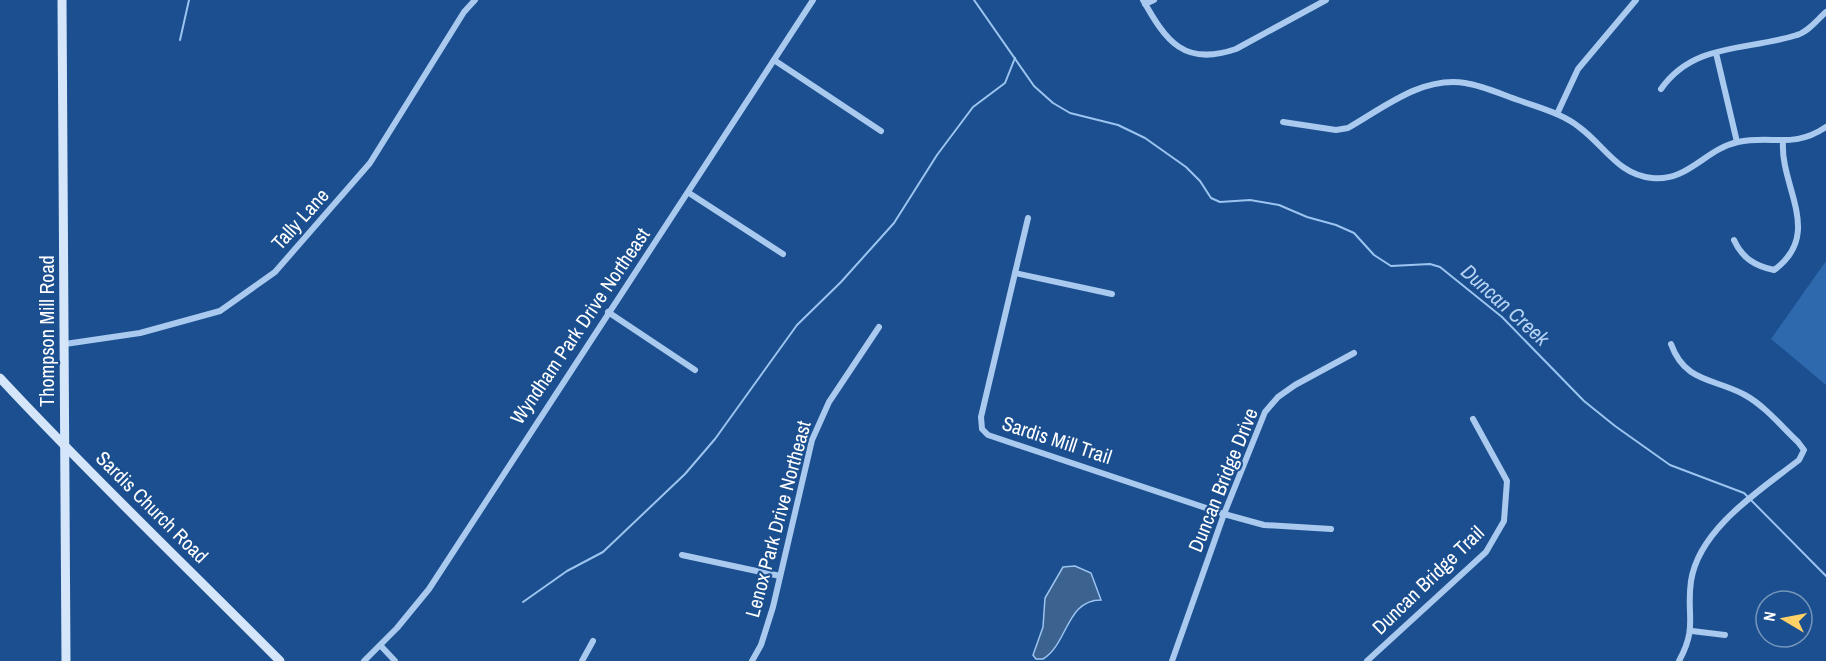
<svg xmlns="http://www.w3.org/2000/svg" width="1826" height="661" font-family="'Archivo Narrow',sans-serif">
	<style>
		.green { fill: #2e69ad }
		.water { fill: #3c6290; stroke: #9cc4f0; stroke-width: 1.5 }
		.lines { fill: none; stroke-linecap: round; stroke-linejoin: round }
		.stream { stroke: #9cc4f0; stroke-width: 2 }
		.street { stroke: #a9c9ee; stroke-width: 6 }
		.secondary { stroke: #d6e6fa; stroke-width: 9 }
		.labels { text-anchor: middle; stroke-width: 4.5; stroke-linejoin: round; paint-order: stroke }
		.street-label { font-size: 20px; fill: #fff; stroke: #1b4f8f }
		.water-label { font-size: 21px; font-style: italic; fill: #b5d3f5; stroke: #1b4f8f }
	</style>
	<rect width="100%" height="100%" fill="#1b4f8f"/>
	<!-- green -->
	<polygon class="green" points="1826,261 1826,385 1771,339"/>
	<!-- water -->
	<path class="water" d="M 1075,566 L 1091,573 L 1101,600 C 1066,600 1068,644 1043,659 L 1036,659 L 1033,655 L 1043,627 L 1045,598 L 1063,567 Z"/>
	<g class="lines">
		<!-- stream -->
		<g class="stream">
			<polyline points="974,0 1034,86 1053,103 1070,113 1118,125 1145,138 1186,167 1200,181 1211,198 1220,202 1250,200 1279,205 1307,217 1336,225 1354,233 1374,255 1391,266 1430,264 1440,267 1502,317 1584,401 1615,426 1670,465 1744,493 1826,576"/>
			<polyline points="180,40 189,0"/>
			<polyline points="523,602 567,571 603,552 685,474 715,439 797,325 841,282 894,223 937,155 973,107 1005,83 1015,58"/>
		</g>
		<!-- street -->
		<g class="street">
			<path d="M 1143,0 C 1166,41 1184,67 1236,49 L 1326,0"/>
			<polyline points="1145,4 1154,0"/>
			<polyline points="1716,53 1737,142"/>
			<polyline points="774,60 881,131"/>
			<path d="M 1661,89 C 1694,42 1747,51 1797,35 C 1808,32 1817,20 1826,12"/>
			<polyline points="1557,114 1578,69 1636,0"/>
			<path d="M 1283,122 L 1336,130 L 1348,128 C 1383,108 1422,76 1465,83 C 1484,86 1503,95 1521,101 C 1540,108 1563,114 1579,127 C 1604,145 1618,175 1652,178 C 1688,182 1705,149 1738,142 C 1772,135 1794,149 1826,127"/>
			<polyline points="689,193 783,254"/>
			<polyline points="1028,218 981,417 982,429 988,435 1224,514 1264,525 1331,529"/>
			<path d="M 1734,240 C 1742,258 1755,266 1774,270 C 1824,234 1780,187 1783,142"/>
			<polyline points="1015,273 1112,294"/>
			<polyline points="608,312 695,370"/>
			<polyline points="65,344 140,333 220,311 275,272 370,163 464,12 475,0"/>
			<path d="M 1671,344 C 1685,383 1714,378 1745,395 C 1765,406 1782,427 1798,442 L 1804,450 L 1799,460 C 1759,491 1699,529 1691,581 C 1686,616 1698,626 1679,661"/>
			<polyline points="682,555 780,576"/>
			<polyline points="1692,631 1725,635"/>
			<polyline points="381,646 395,661"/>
			<polyline points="364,661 397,628 429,589 813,0"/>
			<polyline points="582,661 593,641"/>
			<polyline points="752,661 761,645 773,607 812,440 829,402 879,327"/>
			<polyline points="1172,661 1224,514 1265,412 1278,397 1295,385 1354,353"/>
			<polyline points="1367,661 1486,552 1504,521 1507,481 1473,419"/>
		</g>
		<!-- secondary -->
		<g class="secondary">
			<polyline points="62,0 66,661"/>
			<path d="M 0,378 C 90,475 187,567 280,661"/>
		</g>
	</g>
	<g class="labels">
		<!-- street labels -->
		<g class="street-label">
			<text transform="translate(300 219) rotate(-48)" y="7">Tally Lane</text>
			<text transform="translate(580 326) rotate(-56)" y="7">Wyndham Park Drive Northeast</text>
			<text transform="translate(47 331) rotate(-90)" y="7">Thompson Mill Road</text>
			<text transform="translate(1057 440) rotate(18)" y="7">Sardis Mill Trail</text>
			<text transform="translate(1223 480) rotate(-68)" y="7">Duncan Bridge Drive</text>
			<text transform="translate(152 507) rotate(45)" y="7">Sardis Church Road</text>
			<text transform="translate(778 519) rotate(-75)" y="7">Lenox Park Drive Northeast</text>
			<text transform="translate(1428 580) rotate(-44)" y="7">Duncan Bridge Trail</text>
		</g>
		<!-- water labels -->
		<g class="water-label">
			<text transform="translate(1505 305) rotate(42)" y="7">Duncan Creek</text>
		</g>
	</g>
	<!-- north arrow -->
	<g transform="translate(1784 619) rotate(280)"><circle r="28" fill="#1b4f8f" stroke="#7695bc" stroke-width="1.5"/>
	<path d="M0-4.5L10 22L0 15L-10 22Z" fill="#ffd166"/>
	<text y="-9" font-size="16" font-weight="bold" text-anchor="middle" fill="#ffffff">N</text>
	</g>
</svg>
